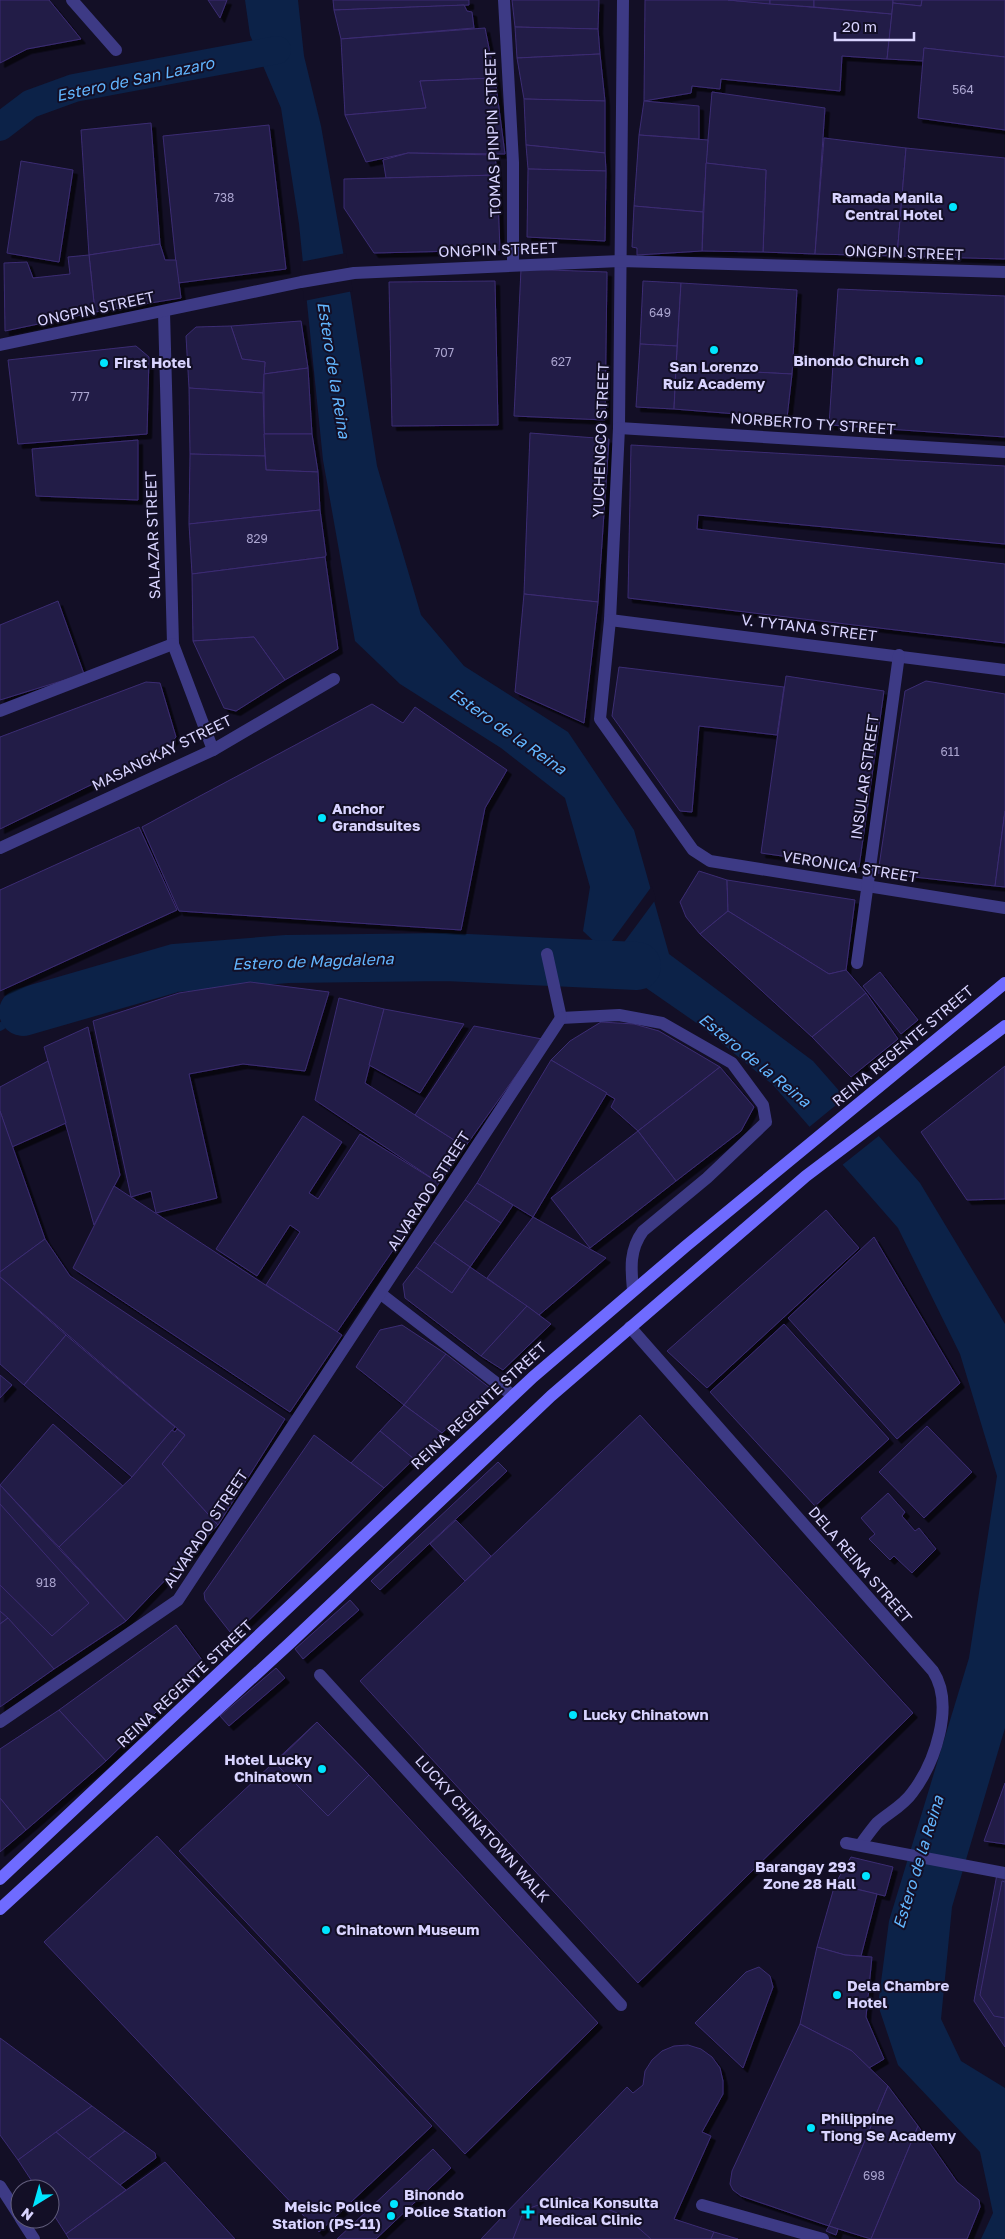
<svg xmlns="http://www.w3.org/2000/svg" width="1005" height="2239" font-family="'Golos Text',sans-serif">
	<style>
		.water { fill: #0c2248 }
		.pier { fill: #130f26 }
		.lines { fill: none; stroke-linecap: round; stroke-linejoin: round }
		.stream { stroke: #0c2248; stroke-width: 8 }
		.canal { stroke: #0c2248; stroke-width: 28 }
		.river { stroke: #0c2248; stroke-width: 48 }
		.building { fill: #241b47; stroke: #3b2d73; filter: url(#shadow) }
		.street { stroke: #3d3a85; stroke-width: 12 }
		.secondary { stroke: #6f6bff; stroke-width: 12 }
		.poi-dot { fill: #00e5ff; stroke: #130f26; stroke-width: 2 }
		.labels { text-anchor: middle; stroke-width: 4; stroke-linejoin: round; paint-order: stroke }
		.number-label { font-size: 12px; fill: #aca6d1 }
		.street-label { font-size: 15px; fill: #d9d4ff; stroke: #130f26 }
		.poi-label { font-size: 15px; font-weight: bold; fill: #d9d4ff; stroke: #130f26; text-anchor: start }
		.water-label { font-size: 16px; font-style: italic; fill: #62b6ff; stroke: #130f26 }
	</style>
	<defs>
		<filter id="shadow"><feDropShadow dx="4.5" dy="4.5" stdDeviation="0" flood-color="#0009"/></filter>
	</defs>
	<rect width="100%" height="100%" fill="#130f26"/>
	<!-- water -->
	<polygon class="water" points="245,0 298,0 304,56 321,126 351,297 377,466 421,615 464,666 568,732 634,830 669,954 813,1061 920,1183 1005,1324 1005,1728 952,1907 941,2019 961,2061 1005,2088 1005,2239 981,2239 993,2213 980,2152 898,2065 878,2005 889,1921 969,1658 997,1476 960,1354 898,1228 773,1085 698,1024 636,981 583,931 590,887 565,798 501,748 400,684 355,641 323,460 299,224 281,108 250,35"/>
	<!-- pier -->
	<g class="pier">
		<polygon points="346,253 353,291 304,301 300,262"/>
		<polygon points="652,886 656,899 611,960 603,953"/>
		<polygon points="847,1096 880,1135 841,1166 808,1128"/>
	</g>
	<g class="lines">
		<!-- stream -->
		<polyline class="stream" points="0,1027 23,1012"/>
		<!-- canal -->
		<polyline class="canal" points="0,127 30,104 74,88 277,50"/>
		<!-- river -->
		<polyline class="river" points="23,1012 175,968 287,959 446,957 637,966"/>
	</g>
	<!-- building -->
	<g class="building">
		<polygon points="0,0 49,0 81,39 27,49 0,63"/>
		<polygon points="208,0 227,0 220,18"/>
		<polygon points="333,0 469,0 469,5 334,10"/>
		<polygon points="512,0 599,0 598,29 515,27"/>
		<polygon points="645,0 728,0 892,14 887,59 842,56 840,91 721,79 720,89 692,86 691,93 644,101"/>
		<polygon points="728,0 770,0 770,4"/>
		<polygon points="770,0 814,0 814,7 770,4"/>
		<polygon points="814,0 893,0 892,14 814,7"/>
		<polygon points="893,0 922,0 921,6 893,3"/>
		<polygon points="922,0 1005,0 1005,57 924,48 923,61 887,59 893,3 921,6"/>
		<polygon points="464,5 467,11 472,12 474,28 341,39 334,10"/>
		<polygon points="515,27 598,29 600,54 517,58"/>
		<polygon points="485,28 495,78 420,81 426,108 345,115 341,39"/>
		<polygon points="924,48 1005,57 1005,130 918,118"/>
		<polygon points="600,54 605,101 524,99 517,58"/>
		<polygon points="495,78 505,154 408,153 366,162 345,115 426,108 420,81"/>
		<polygon points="712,92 825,108 815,254 763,252 766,170 706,163"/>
		<polygon points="524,99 605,101 605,153 526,145"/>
		<polygon points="644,101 699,106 699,139 639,135"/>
		<polygon points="151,123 160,244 89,255 81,130"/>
		<polygon points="269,125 286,269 178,283 163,136"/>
		<polygon points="639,135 708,140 703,212 634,206"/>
		<polygon points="824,138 906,148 897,256 815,254"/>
		<polygon points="526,145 605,153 606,171 528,169"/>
		<polygon points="906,148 1005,158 1005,259 897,256"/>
		<polygon points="408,153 495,155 497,175 386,178 383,160"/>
		<polygon points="21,161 73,170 59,262 7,253"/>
		<polygon points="706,163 766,170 763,252 702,251"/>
		<polygon points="528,169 606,171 605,241 527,237"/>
		<polygon points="497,175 500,250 374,253 344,208 344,179"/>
		<polygon points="634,206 703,212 702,251 637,255 637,248 632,247"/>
		<polygon points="160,244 165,260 176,260 181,298 95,312 89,255"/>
		<polygon points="89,255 95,312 5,331 4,263 27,262 33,278 70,274 68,257"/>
		<polygon points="521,269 607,272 605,420 514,416"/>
		<polygon points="495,281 498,425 392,426 389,282"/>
		<polygon points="643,281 681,283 677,346 640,344"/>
		<polygon points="681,283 797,290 792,374 676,368"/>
		<polygon points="838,289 1005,296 1005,437 829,425"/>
		<polygon points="301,321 308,368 264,374 265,362 242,359 231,326"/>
		<polygon points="231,326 242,359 265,362 263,393 189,388 186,336 196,327"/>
		<polygon points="640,344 677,346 674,409 636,407"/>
		<polygon points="136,346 149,357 147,434 18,444 8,360"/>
		<polygon points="308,368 312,434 264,434 264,374"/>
		<polygon points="676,368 792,374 787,418 674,409"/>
		<polygon points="189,388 263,393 265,456 190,454"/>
		<polygon points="530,433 609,439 598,602 524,594"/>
		<polygon points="264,434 312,434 318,472 266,470"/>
		<polygon points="138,440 138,500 36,496 32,449"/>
		<polygon points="631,445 1005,466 1005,544 698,515 697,529 1005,564 1005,643 628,598"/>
		<polygon points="190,454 265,456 266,470 318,472 320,510 189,524"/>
		<polygon points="320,510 326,555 325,557 192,574 189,524"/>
		<polygon points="325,557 338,649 285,680 254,637 193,641 192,574"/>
		<polygon points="524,594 598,602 584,723 515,692"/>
		<polygon points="58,601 84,674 0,700 0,625"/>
		<polygon points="254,637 285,680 236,711 224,708 193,641"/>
		<polygon points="619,667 784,687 777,735 699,726 692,812 680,811 612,716"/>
		<polygon points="786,676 884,691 859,867 761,853"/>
		<polygon points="926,681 1005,694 1005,811 995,886 878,873 905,691"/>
		<polygon points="146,682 160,683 176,737 165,749 0,829 0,737"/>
		<polygon points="372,704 403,723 415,707 507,770 485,808 461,930 179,911 142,827"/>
		<polygon points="1005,811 1005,887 995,886"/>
		<polygon points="139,827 177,910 0,991 0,890"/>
		<polygon points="699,871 727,880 728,911 700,934 686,917 680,902"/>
		<polygon points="727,880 855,900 846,970 829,974 728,911"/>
		<polygon points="728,911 829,974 846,970 866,993 812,1037 700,934"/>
		<polygon points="880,972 918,1020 901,1034 863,986"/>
		<polygon points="250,982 329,992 305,1071 243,1064 189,1074 217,1198 156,1213 151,1191 131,1197 93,1021 179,993"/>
		<polygon points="866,993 898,1039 851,1077 812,1037"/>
		<polygon points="339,998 384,1009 365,1083 465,1147 439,1183 315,1100"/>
		<polygon points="384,1009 464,1024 420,1093 369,1065"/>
		<polygon points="601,1022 634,1024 659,1031 720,1067 638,1131 611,1107 615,1099 551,1060 570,1041"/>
		<polygon points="474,1026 542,1039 465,1147 415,1115"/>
		<polygon points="88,1027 120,1175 94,1225 44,1047"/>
		<polygon points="551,1060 607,1093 533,1217 477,1183"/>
		<polygon points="48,1061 66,1123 12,1147 0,1111 0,1087"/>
		<polygon points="1005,1066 1005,1199 967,1200 921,1132"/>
		<polygon points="720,1067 754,1107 741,1131 676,1181 638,1131"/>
		<polygon points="0,1111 45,1239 0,1272"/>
		<polygon points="303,1116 342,1142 309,1193 318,1199 360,1134 439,1183 337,1332 266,1285 300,1232 290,1225 257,1276 216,1249"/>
		<polygon points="638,1131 676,1181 590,1248 551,1198"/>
		<polygon points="477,1183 513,1205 501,1223 465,1200"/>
		<polygon points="114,1186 342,1335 290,1412 73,1268"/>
		<polygon points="465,1200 501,1223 470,1267 434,1242"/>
		<polygon points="826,1210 859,1248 707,1388 667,1351"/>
		<polygon points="533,1217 606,1258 539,1315 487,1278"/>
		<polygon points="874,1237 960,1383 897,1439 788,1318"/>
		<polygon points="45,1239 70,1276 285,1419 218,1525 162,1464 185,1435 0,1277 0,1272"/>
		<polygon points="434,1242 470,1267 452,1293 416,1267"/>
		<polygon points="416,1267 452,1293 470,1267 527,1306 481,1356 405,1298 403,1284"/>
		<polygon points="0,1277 66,1335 24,1385 0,1364"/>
		<polygon points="527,1306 551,1324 503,1370 481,1356"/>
		<polygon points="784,1324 889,1439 815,1506 710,1392"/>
		<polygon points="402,1325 446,1354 404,1405 356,1367 380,1330"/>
		<polygon points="66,1335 175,1427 132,1477 24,1385"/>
		<polygon points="446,1354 490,1388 442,1433 404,1405"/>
		<polygon points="0,1375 12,1385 0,1398"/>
		<polygon points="404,1405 442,1433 414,1459 380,1431"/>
		<polygon points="640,1415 913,1713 638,1983 360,1681"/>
		<polygon points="53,1424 123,1486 59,1547 0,1485"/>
		<polygon points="927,1426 972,1472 924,1518 879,1472"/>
		<polygon points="177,1429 185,1435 162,1464 218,1525 126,1621 59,1547 132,1477 172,1430 175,1432"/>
		<polygon points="380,1431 414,1459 384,1488 351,1463"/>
		<polygon points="314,1435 384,1488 237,1632 230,1632 205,1600 204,1593"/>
		<polygon points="498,1462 507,1471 380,1590 371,1581"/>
		<polygon points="0,1485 126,1621 54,1669 0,1611"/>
		<polygon points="888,1493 905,1512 902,1516 915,1531 919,1528 936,1549 912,1573 894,1556 890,1560 869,1539 875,1534 861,1518"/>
		<polygon points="0,1504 89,1603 52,1636 0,1585"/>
		<polygon points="456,1520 491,1556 465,1581 430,1544"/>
		<polygon points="350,1600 359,1610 303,1659 295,1649"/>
		<polygon points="0,1611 8,1618 0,1624"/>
		<polygon points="8,1618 54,1669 0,1707 0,1624"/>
		<polygon points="176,1625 205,1664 106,1761 59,1710"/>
		<polygon points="276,1668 285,1678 229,1726 220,1716"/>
		<polygon points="59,1710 106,1761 26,1830 0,1798 0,1749"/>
		<polygon points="317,1722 369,1775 598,2023 465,2154 179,1851"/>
		<polygon points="317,1722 369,1775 328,1816 275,1763"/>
		<polygon points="1005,1783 1005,1844 984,1841"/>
		<polygon points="0,1798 26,1830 0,1852"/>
		<polygon points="157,1836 432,2126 319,2232 44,1942"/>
		<polygon points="851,1857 893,1867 885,1896 835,1884"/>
		<polygon points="997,1874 1005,1875 1005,2047 974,2001"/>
		<polygon points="1002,1881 1005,1882 1005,2018 994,2016 980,1995"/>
		<polygon points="835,1884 877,1894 861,1956 845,1955 817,1947"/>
		<polygon points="817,1947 845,1955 872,1957 866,2017 884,2059 869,2068 852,2051 800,2024"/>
		<polygon points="759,1967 770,1976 773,1987 743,2068 695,2023 746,1972"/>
		<polygon points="800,2024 852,2051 888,2086 829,2226 741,2196 733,2190 730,2184 732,2171"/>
		<polygon points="0,2038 92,2106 18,2160 0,2135"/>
		<polygon points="688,2045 701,2049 712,2057 720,2068 723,2081 723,2094 702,2132 711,2136 674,2219 714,2232 711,2239 481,2239 627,2087 633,2093 643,2085 645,2071 652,2060 662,2051 674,2046"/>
		<polygon points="888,2086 918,2126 871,2239 829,2226"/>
		<polygon points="92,2106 125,2131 88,2159 56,2132"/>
		<polygon points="918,2126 957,2182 979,2200 980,2207 967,2239 871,2239"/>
		<polygon points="125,2131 155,2153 156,2158 120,2185 88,2159"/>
		<polygon points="56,2132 126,2190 66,2234 50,2209 50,2189 37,2189 18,2160"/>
		<polygon points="433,2149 451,2168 376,2239 337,2239"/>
		<polygon points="165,2162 235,2239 69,2239 66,2234"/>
		<polygon points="579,2198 625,2216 651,2239 513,2239 524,2210 547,2202"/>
		<polygon points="829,2226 838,2229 836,2235 826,2231"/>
		<polygon points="714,2232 738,2239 711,2239"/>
	</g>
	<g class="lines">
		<!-- street -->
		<g class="street">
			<polyline points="72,0 116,50"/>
			<polyline points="504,0 513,162 513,265"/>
			<polyline points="623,0 619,428 610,620 600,719 693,850 710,861 1005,908"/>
			<polyline points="164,312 173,644 213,750"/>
			<polyline points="0,345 301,282 354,273 620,261 1005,272"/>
			<polyline points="619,428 1005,452"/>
			<polyline points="610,620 1005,670"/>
			<polyline points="0,711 173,644"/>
			<polyline points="0,848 213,750 334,679"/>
			<polyline points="547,954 561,1018"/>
			<polyline points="857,963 899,655"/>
			<path d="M 561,1018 L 619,1015 L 662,1023 L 732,1063 L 763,1105 L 766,1122 L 707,1178 L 643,1231 C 629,1250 631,1269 633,1290"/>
			<polyline points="381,1294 512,1395"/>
			<path d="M 630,1327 L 933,1671 C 955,1705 935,1763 912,1793 C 903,1806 888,1813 877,1823 C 871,1830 866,1837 861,1844"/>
			<polyline points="320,1675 621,2005"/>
			<polyline points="0,1722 178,1600 561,1018"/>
			<polyline points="846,1843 1005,1873"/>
			<polyline points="0,2186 20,2217"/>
			<polyline points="702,2205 823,2239"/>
			<polyline points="21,2219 34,2239"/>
		</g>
		<!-- secondary -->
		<g class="secondary">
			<polyline points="0,1879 533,1377 686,1246 1005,983"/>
			<polyline points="0,1909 290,1643 551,1396 806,1176 1005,1026"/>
		</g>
	</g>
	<!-- markers -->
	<g class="poi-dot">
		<circle cx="953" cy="207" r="5"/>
		<circle cx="714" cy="350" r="5"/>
		<circle cx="919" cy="361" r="5"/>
		<circle cx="104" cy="363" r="5"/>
		<circle cx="322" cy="818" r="5"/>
		<circle cx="573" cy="1715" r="5"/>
		<circle cx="322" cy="1769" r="5"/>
		<circle cx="866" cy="1876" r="5"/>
		<circle cx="326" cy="1930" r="5"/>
		<circle cx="837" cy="1995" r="5"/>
		<circle cx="811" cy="2128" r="5"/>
		<circle cx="394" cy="2204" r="5"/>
		<path d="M525.5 2204.5h5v5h5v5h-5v5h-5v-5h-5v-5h5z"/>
		<circle cx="391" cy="2216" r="5"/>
	</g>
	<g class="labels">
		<!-- number labels -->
		<g class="number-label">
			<text x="963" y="94">564</text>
			<text x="224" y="202">738</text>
			<text x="660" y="317">649</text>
			<text x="444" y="357">707</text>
			<text x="561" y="366">627</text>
			<text x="80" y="401">777</text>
			<text x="257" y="543">829</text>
			<text x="950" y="756">611</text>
			<text x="46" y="1587">918</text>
			<text x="874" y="2180">698</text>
		</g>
		<!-- street labels -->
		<g class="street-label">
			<text transform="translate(493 133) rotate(-92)" y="5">TOMAS PINPIN STREET</text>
			<text transform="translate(498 250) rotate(-2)" y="5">ONGPIN STREET</text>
			<text transform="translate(904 253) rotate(2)" y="5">ONGPIN STREET</text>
			<text transform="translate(96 309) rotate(-12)" y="5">ONGPIN STREET</text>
			<text transform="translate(813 424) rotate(4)" y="5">NORBERTO TY STREET</text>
			<text transform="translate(601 440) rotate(-88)" y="5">YUCHENGCO STREET</text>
			<text transform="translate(153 535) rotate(-92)" y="5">SALAZAR STREET</text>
			<text transform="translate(809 628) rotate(7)" y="5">V. TYTANA STREET</text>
			<text transform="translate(162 753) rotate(-26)" y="5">MASANGKAY STREET</text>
			<text transform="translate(865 777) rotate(-82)" y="5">INSULAR STREET</text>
			<text transform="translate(850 867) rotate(9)" y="5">VERONICA STREET</text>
			<text transform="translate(903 1046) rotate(-40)" y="5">REINA REGENTE STREET</text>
			<text transform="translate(429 1191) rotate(-57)" y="5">ALVARADO STREET</text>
			<text transform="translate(479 1406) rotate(-43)" y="5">REINA REGENTE STREET</text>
			<text transform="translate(206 1529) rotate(-56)" y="5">ALVARADO STREET</text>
			<text transform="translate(860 1565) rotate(49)" y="5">DELA REINA STREET</text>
			<text transform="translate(185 1684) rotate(-43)" y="5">REINA REGENTE STREET</text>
			<text transform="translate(482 1829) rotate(48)" y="5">LUCKY CHINATOWN WALK</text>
		</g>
		<!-- poi labels -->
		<g class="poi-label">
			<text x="943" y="203" text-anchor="end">Ramada Manila<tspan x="943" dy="17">Central Hotel</tspan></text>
			<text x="909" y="366" text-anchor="end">Binondo Church</text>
			<text x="114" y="368">First Hotel</text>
			<text x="714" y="372" text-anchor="middle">San Lorenzo<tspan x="714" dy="17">Ruiz Academy</tspan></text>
			<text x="332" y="814">Anchor<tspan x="332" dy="17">Grandsuites</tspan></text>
			<text x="583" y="1720">Lucky Chinatown</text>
			<text x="312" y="1765" text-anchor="end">Hotel Lucky<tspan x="312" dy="17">Chinatown</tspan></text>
			<text x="856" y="1872" text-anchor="end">Barangay 293<tspan x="856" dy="17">Zone 28 Hall</tspan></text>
			<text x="336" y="1935">Chinatown Museum</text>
			<text x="847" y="1991">Dela Chambre<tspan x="847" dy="17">Hotel</tspan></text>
			<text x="821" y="2124">Philippine<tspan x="821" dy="17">Tiong Se Academy</tspan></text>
			<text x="404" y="2200">Binondo<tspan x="404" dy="17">Police Station</tspan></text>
			<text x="539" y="2208">Clinica Konsulta<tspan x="539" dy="17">Medical Clinic</tspan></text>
			<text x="381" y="2212" text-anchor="end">Meisic Police<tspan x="381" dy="17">Station (PS-11)</tspan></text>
		</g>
		<!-- water labels -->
		<g class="water-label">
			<text transform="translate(135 79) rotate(-12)" y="6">Estero de San Lazaro</text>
			<text transform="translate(334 370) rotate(81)" y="6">Estero de la Reina</text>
			<text transform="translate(508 731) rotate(35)" y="6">Estero de la Reina</text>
			<text transform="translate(313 961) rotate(-2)" y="6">Estero de Magdalena</text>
			<text transform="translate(755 1060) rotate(39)" y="6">Estero de la Reina</text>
			<text transform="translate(918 1862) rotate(-73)" y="6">Estero de la Reina</text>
		</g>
	</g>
	<!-- north arrow -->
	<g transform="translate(35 2204) rotate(217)"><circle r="24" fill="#130f26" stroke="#625e7d"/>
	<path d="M0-4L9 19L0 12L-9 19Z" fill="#00e5ff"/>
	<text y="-8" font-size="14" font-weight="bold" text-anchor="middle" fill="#d9d4ff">N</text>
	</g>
	<!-- scale -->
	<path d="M835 32v8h79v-8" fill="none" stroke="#d9d4ff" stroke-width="2.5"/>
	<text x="842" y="32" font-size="15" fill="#d9d4ff" stroke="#130f26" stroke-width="4" paint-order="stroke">20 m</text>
</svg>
